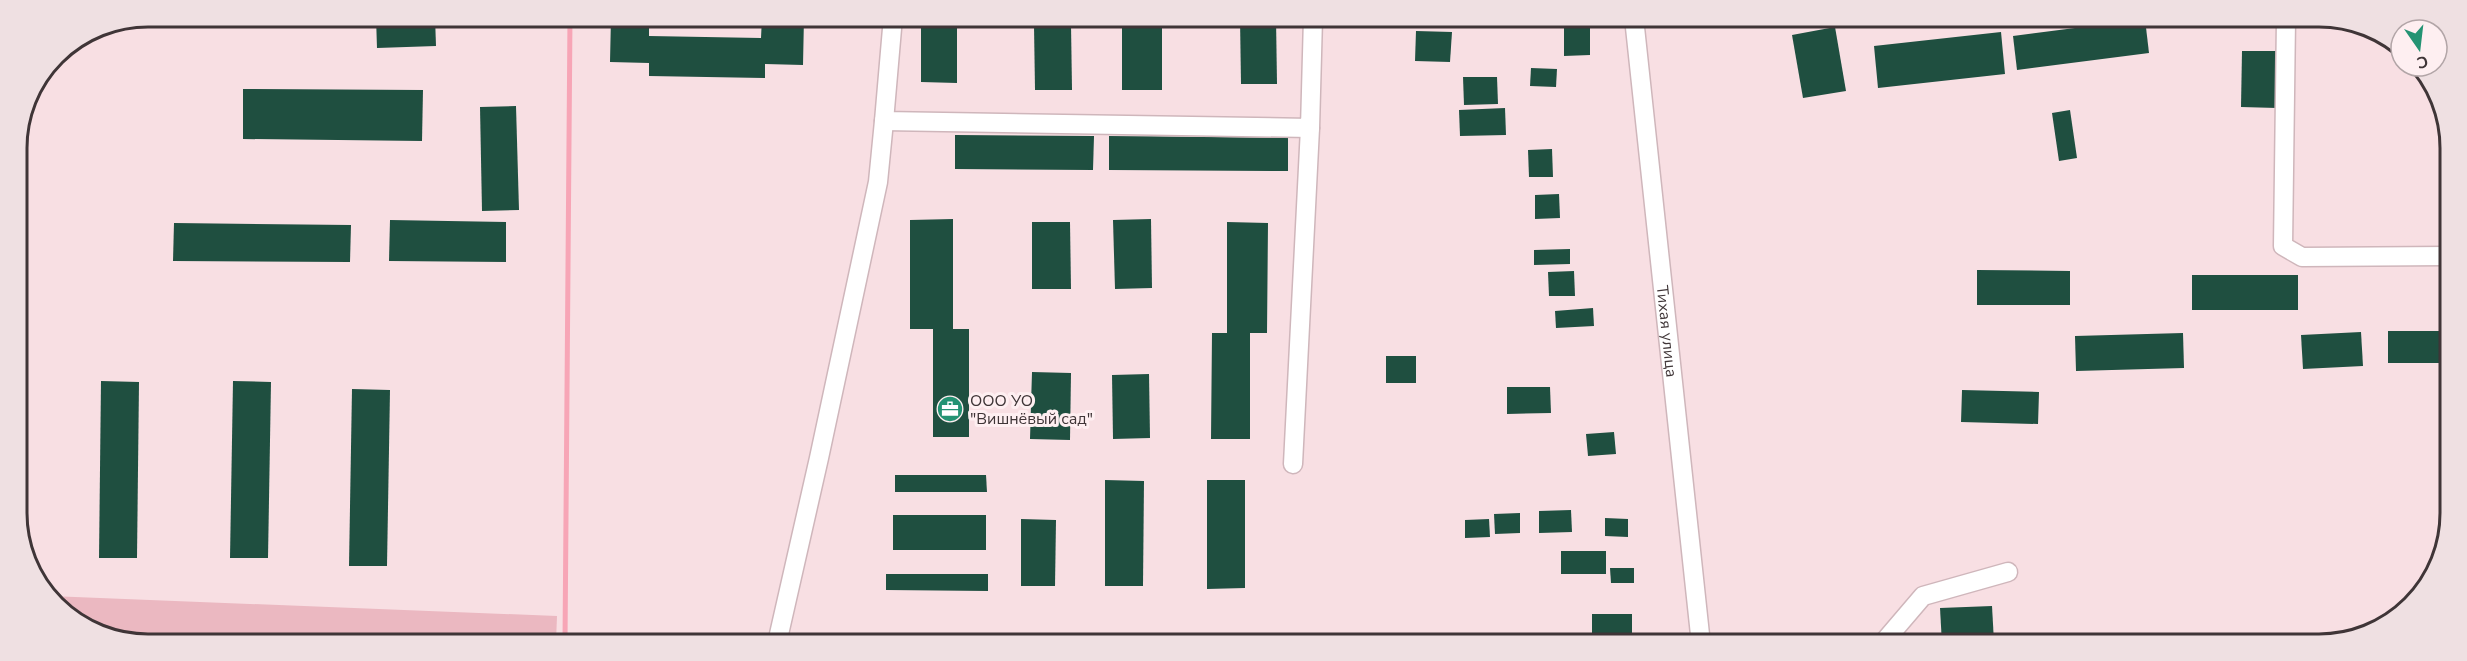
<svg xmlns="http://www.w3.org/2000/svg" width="2467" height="661" font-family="'Nunito Sans',sans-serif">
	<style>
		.green { fill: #ebb8c1 }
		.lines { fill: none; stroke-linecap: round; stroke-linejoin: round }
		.stream { stroke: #f7a5b6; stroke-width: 5 }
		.building { fill: #1f4f40 }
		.minor-casing { stroke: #cfb6bb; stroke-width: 21 }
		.minor { stroke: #fff; stroke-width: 18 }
		.labels { text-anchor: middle; stroke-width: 6; stroke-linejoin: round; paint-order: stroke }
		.street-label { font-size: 16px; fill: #3f3537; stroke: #feeff1 }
		.poi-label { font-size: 16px; fill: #3f3537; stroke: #feeff1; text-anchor: start }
		.rim { fill: none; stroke: #3f3537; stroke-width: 3 }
	</style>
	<rect width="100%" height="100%" fill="#f8dfe3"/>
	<!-- green -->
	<polygon class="green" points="50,596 557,616 556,642 122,642 55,606"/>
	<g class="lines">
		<!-- stream -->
		<polyline class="stream" points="565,642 570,17"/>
	</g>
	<!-- building -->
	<g class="building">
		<polygon points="208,17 321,17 321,26 208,25"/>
		<polygon points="376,17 435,17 436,46 377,48"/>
		<polygon points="611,17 649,17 649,36 761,38 762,17 804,17 803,65 765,64 765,78 649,76 649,63 610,62"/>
		<polygon points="921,17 957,17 957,83 921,82"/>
		<polygon points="1240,18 1276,18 1277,84 1241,84"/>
		<polygon points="1893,19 1923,19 1923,20 1894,24"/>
		<polygon points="2145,19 2149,53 2017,70 2013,36"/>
		<polygon points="1071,24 1072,90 1035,90 1034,25"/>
		<polygon points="1162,25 1162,90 1122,90 1122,26"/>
		<polygon points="1590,26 1590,55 1564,56 1564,27"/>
		<polygon points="1835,27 1846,91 1803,98 1792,35"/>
		<polygon points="1416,31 1452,32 1450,62 1415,61"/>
		<polygon points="2001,32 2005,74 1878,88 1874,46"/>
		<polygon points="2242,51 2277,51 2277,108 2241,107"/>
		<polygon points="1531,68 1557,69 1556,87 1530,86"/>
		<polygon points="1463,77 1497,77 1498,104 1464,105"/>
		<polygon points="243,89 423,90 422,141 243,139"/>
		<polygon points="516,106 519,210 482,211 480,107"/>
		<polygon points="1505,108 1506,135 1460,136 1459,110"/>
		<polygon points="2070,110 2077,158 2059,161 2052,113"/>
		<polygon points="955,135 1094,136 1093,170 955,169"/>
		<polygon points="1109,136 1288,138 1288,171 1109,170"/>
		<polygon points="1552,149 1553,177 1529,177 1528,150"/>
		<polygon points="1559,194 1560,218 1535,219 1535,195"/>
		<polygon points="953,219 953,329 969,329 969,437 933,437 933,329 910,329 910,220"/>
		<polygon points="1151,219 1152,288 1115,289 1113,220"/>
		<polygon points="390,220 506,222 506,262 389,261"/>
		<polygon points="1032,222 1070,222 1071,289 1032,289"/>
		<polygon points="1227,222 1268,223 1267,333 1250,333 1250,439 1211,439 1212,333 1227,333"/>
		<polygon points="174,223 351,225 350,262 173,261"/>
		<polygon points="1570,249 1570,264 1534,265 1534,250"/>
		<polygon points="1977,270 2070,271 2070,305 1977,305"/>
		<polygon points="1574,271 1575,296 1549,296 1548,272"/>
		<rect x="2192" y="275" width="106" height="35"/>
		<polygon points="1593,308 1594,326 1556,328 1555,311"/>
		<rect x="2388" y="331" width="58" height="32"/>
		<polygon points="2361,332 2363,366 2303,369 2301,335"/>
		<polygon points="2183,333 2184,368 2076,371 2075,336"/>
		<rect x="1386" y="356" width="30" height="27"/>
		<polygon points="1032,372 1071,373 1070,440 1030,439"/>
		<polygon points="1149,374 1150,438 1113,439 1112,375"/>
		<polygon points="101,381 139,382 137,558 99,558"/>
		<polygon points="233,381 271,382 268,558 230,558"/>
		<polygon points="1507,387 1550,387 1551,413 1507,414"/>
		<polygon points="352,389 390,390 387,566 349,566"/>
		<polygon points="1962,390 2039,392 2038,424 1961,422"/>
		<polygon points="1614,432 1616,454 1588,456 1586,434"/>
		<polygon points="895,475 986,475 987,492 895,492"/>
		<polygon points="1105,480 1144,481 1143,586 1105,586"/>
		<polygon points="1207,480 1245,480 1245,588 1207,589"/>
		<polygon points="1571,510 1572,532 1539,533 1539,511"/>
		<polygon points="1520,513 1520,533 1495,534 1494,514"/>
		<rect x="893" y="515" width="93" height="35"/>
		<polygon points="1605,518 1628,519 1628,537 1605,536"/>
		<polygon points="1021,519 1056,520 1055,586 1021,586"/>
		<polygon points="1489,519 1490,537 1465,538 1465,520"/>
		<rect x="1561" y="551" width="45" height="23"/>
		<polygon points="1610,568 1634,568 1634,583 1611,583"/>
		<polygon points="886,574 988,574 988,591 886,590"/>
		<polygon points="1992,606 1994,642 1942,644 1940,608"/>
		<rect x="1592" y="614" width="40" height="27"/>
	</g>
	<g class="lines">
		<!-- minor casing -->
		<g class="minor-casing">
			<g id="minor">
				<polyline points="893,17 884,121 1310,128 1313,18"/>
				<path id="s1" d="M 1634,18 L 1701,644"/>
				<polyline points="2286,19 2283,246 2302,257 2448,256"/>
				<polyline points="1293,464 1310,128"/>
				<polyline points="777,643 819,458 878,182 884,121"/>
				<polyline points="1882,644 1923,596 2008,572"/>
			</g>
		</g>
		<!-- minor -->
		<use href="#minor" class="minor"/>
	</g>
	<!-- icons -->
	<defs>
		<g id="office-disc" transform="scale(1.35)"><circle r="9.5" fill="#249373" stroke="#feeff1"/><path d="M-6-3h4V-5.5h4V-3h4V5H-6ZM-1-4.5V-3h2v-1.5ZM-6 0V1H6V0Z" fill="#fff"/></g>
	</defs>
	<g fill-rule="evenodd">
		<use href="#office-disc" x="950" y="409"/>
	</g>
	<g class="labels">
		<!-- street labels -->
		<g class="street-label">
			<text dy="6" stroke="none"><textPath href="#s1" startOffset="315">Тихая улица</textPath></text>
		</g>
		<!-- poi labels -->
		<g class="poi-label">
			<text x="970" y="406">ООО УО<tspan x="970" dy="18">"Вишнёвый сад"</tspan></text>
		</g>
	</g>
	<!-- crop -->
	<path d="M0 0H2467V661H0ZM148 27H2319A121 121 0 0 1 2440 148V513A121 121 0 0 1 2319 634H148A121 121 0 0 1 27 513V148A121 121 0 0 1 148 27Z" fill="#efe0e2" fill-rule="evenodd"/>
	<path class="rim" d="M148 27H2319A121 121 0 0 1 2440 148V513A121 121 0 0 1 2319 634H148A121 121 0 0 1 27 513V148A121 121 0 0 1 148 27Z"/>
	<!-- north arrow -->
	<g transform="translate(2419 48) rotate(166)"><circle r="28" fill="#feeff1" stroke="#b2a5a7" stroke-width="1.5"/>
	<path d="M0-4.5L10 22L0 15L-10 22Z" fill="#249373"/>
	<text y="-9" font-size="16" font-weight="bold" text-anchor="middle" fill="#3f3537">С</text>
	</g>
</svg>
